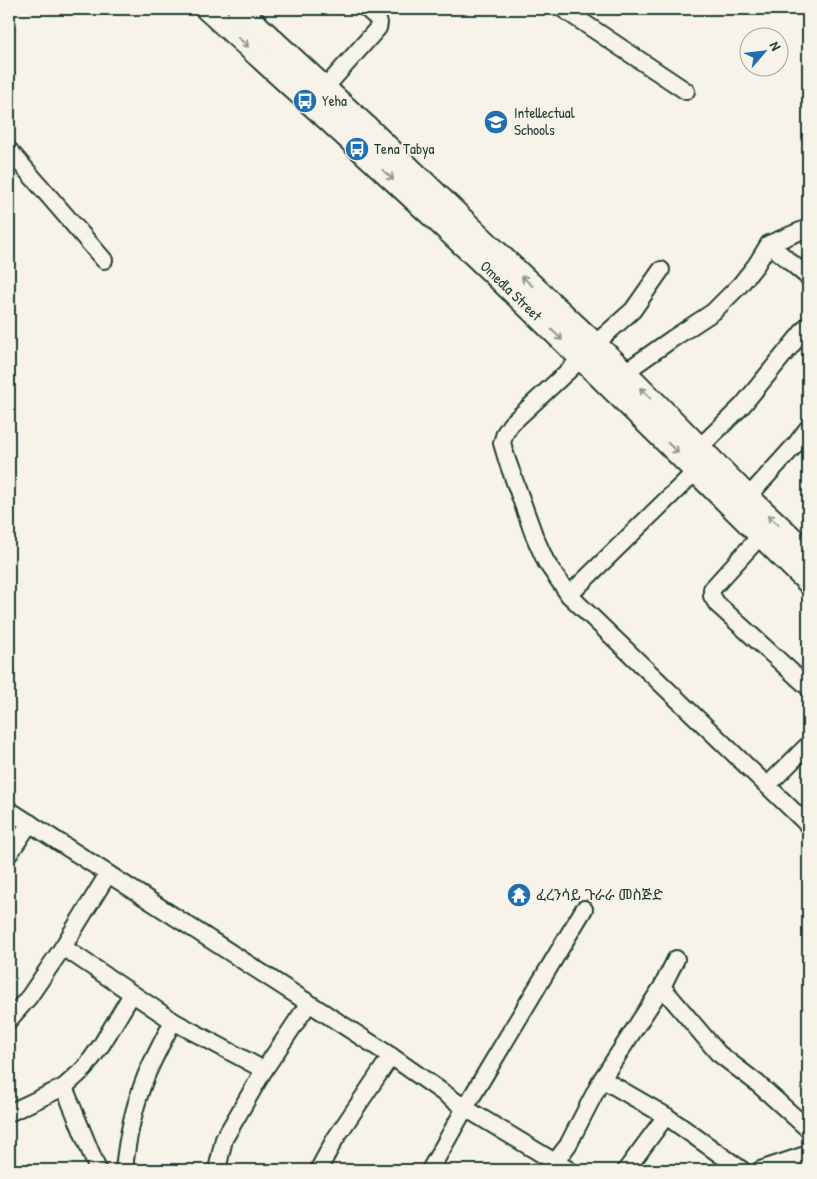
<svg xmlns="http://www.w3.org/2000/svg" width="817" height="1179" font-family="'Patrick Hand','Noto Sans Ethiopic',sans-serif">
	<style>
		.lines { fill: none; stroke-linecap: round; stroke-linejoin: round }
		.minor-casing { stroke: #1f3d34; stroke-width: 20 }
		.secondary-casing { stroke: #1f3d34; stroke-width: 26 }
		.minor { stroke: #f7f3e8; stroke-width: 16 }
		.secondary { stroke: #f7f3e8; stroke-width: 22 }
		.oneway { stroke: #8b988e }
		.labels { text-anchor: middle; stroke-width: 4; stroke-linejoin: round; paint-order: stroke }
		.poi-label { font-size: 15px; fill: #1f3d34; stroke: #f7f3e8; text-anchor: start }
		.street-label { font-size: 15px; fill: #1f3d34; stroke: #f7f3e8 }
	</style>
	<rect width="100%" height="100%" fill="#f7f3e8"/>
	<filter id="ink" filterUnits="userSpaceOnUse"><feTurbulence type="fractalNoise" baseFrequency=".02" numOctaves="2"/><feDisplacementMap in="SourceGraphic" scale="10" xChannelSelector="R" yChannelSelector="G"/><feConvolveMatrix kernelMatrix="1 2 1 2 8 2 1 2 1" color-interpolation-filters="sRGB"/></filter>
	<g filter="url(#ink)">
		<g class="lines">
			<!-- minor casing -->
			<g class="minor-casing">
				<g id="minor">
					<polyline points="563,9 686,91"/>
					<polyline points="325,88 378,28 379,23 377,18 367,9"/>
					<polyline points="9,150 104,260"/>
					<polyline points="808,228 769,244 808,277"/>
					<polyline points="595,344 633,310 661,270"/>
					<polyline points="581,359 511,424 505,433 502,443 507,460 534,535 546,562 569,595 808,825"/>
					<polyline points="625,372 672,339 713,312 740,285 756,265 769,244"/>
					<polyline points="699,448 742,406 808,325"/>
					<polyline points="748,497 796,444 808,428"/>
					<polyline points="761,535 712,589 712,596 717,604 808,687"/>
					<polyline points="569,595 696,471"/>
					<polyline points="768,785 808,745"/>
					<polyline points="9,810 391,1056 465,1108 555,1162 568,1145 602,1079 662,987 676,959"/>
					<polyline points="9,854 30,823"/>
					<polyline points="63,947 173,1021 264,1070 309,1003"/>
					<polyline points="662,987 718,1053 757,1083 808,1129"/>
					<polyline points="9,1020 29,997 63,947 108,874"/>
					<polyline points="602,1079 666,1116 626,1170"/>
					<polyline points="64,1087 98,1170"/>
					<polyline points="9,1113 64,1087 85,1068 102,1044 132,994"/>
					<polyline points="666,1116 742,1170"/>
					<path d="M 124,1170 C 127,1139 134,1106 146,1076 C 154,1057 164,1039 173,1021"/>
					<polyline points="217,1170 224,1139 264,1070"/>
					<polyline points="319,1170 321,1165 335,1139 391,1056"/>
					<polyline points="430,1170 465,1108 584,909"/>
					<polyline points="548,1170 555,1162 569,1170"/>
					<polyline points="760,1170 805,1155 808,1155"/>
				</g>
			</g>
			<!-- secondary casing -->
			<g class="secondary-casing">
				<g id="secondary">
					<path d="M 207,9 C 296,90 386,172 474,255 C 587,362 697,473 808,582"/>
					<polyline points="239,9 371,131 487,243 625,372 748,497 808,553"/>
				</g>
			</g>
			<!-- minor -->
			<use href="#minor" class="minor"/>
			<!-- secondary -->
			<use href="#secondary" class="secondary"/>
		</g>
		<!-- one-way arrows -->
		<defs><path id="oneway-shaft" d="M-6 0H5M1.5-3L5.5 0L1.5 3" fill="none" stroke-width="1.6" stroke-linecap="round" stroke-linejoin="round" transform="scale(1.25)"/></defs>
		<g class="oneway">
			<use href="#oneway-shaft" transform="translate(243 42) rotate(42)"/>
			<use href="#oneway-shaft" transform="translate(388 175) rotate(43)"/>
			<use href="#oneway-shaft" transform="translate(527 281) rotate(-137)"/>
			<use href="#oneway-shaft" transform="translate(557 335) rotate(44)"/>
			<use href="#oneway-shaft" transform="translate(645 393) rotate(-134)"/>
			<use href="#oneway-shaft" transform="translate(673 448) rotate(44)"/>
			<use href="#oneway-shaft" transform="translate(773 520) rotate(-137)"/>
		</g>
	</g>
	<!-- icons -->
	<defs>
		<g id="bus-disc" transform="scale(1.25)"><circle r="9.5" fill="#1f6fb2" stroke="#f7f3e8"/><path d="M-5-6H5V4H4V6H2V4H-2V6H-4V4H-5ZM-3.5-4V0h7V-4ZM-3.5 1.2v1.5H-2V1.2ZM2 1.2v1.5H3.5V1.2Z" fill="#fff"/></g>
		<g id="school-disc" transform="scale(1.25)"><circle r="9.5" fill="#1f6fb2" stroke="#f7f3e8"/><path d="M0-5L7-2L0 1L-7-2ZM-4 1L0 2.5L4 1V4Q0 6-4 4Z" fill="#fff"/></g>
		<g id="temple-disc" transform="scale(1.25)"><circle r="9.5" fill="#1f6fb2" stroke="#f7f3e8"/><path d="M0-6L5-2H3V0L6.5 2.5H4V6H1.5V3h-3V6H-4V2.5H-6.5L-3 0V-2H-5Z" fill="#fff"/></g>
	</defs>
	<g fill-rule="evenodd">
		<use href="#bus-disc" x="305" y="101"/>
		<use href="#school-disc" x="496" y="122"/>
		<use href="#bus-disc" x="357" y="149"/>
		<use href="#temple-disc" x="519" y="895"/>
	</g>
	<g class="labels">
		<!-- poi labels -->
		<g class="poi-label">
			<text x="322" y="106">Yeha</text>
			<text x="514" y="118">Intellectual<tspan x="514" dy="17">Schools</tspan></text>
			<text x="374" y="154">Tena Tabya</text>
			<text x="536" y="900">ፈረንሳይ ጉራራ መስጅድ</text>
		</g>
		<!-- street labels -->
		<g class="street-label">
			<text transform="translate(511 291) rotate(44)" y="5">Omedla Street</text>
		</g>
	</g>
	<!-- margin -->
	<rect width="817" height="1179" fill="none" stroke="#f7f3e8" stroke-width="30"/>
	<rect x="15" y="15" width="787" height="1149" fill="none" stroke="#1f3d34" stroke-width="2" filter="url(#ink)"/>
	<!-- north arrow -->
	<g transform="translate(764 52) rotate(62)"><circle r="24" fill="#f7f3e8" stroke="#a1aaa0"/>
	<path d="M0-4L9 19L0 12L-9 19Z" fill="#1f6fb2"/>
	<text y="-8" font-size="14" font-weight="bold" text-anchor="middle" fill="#1f3d34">N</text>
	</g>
</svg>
